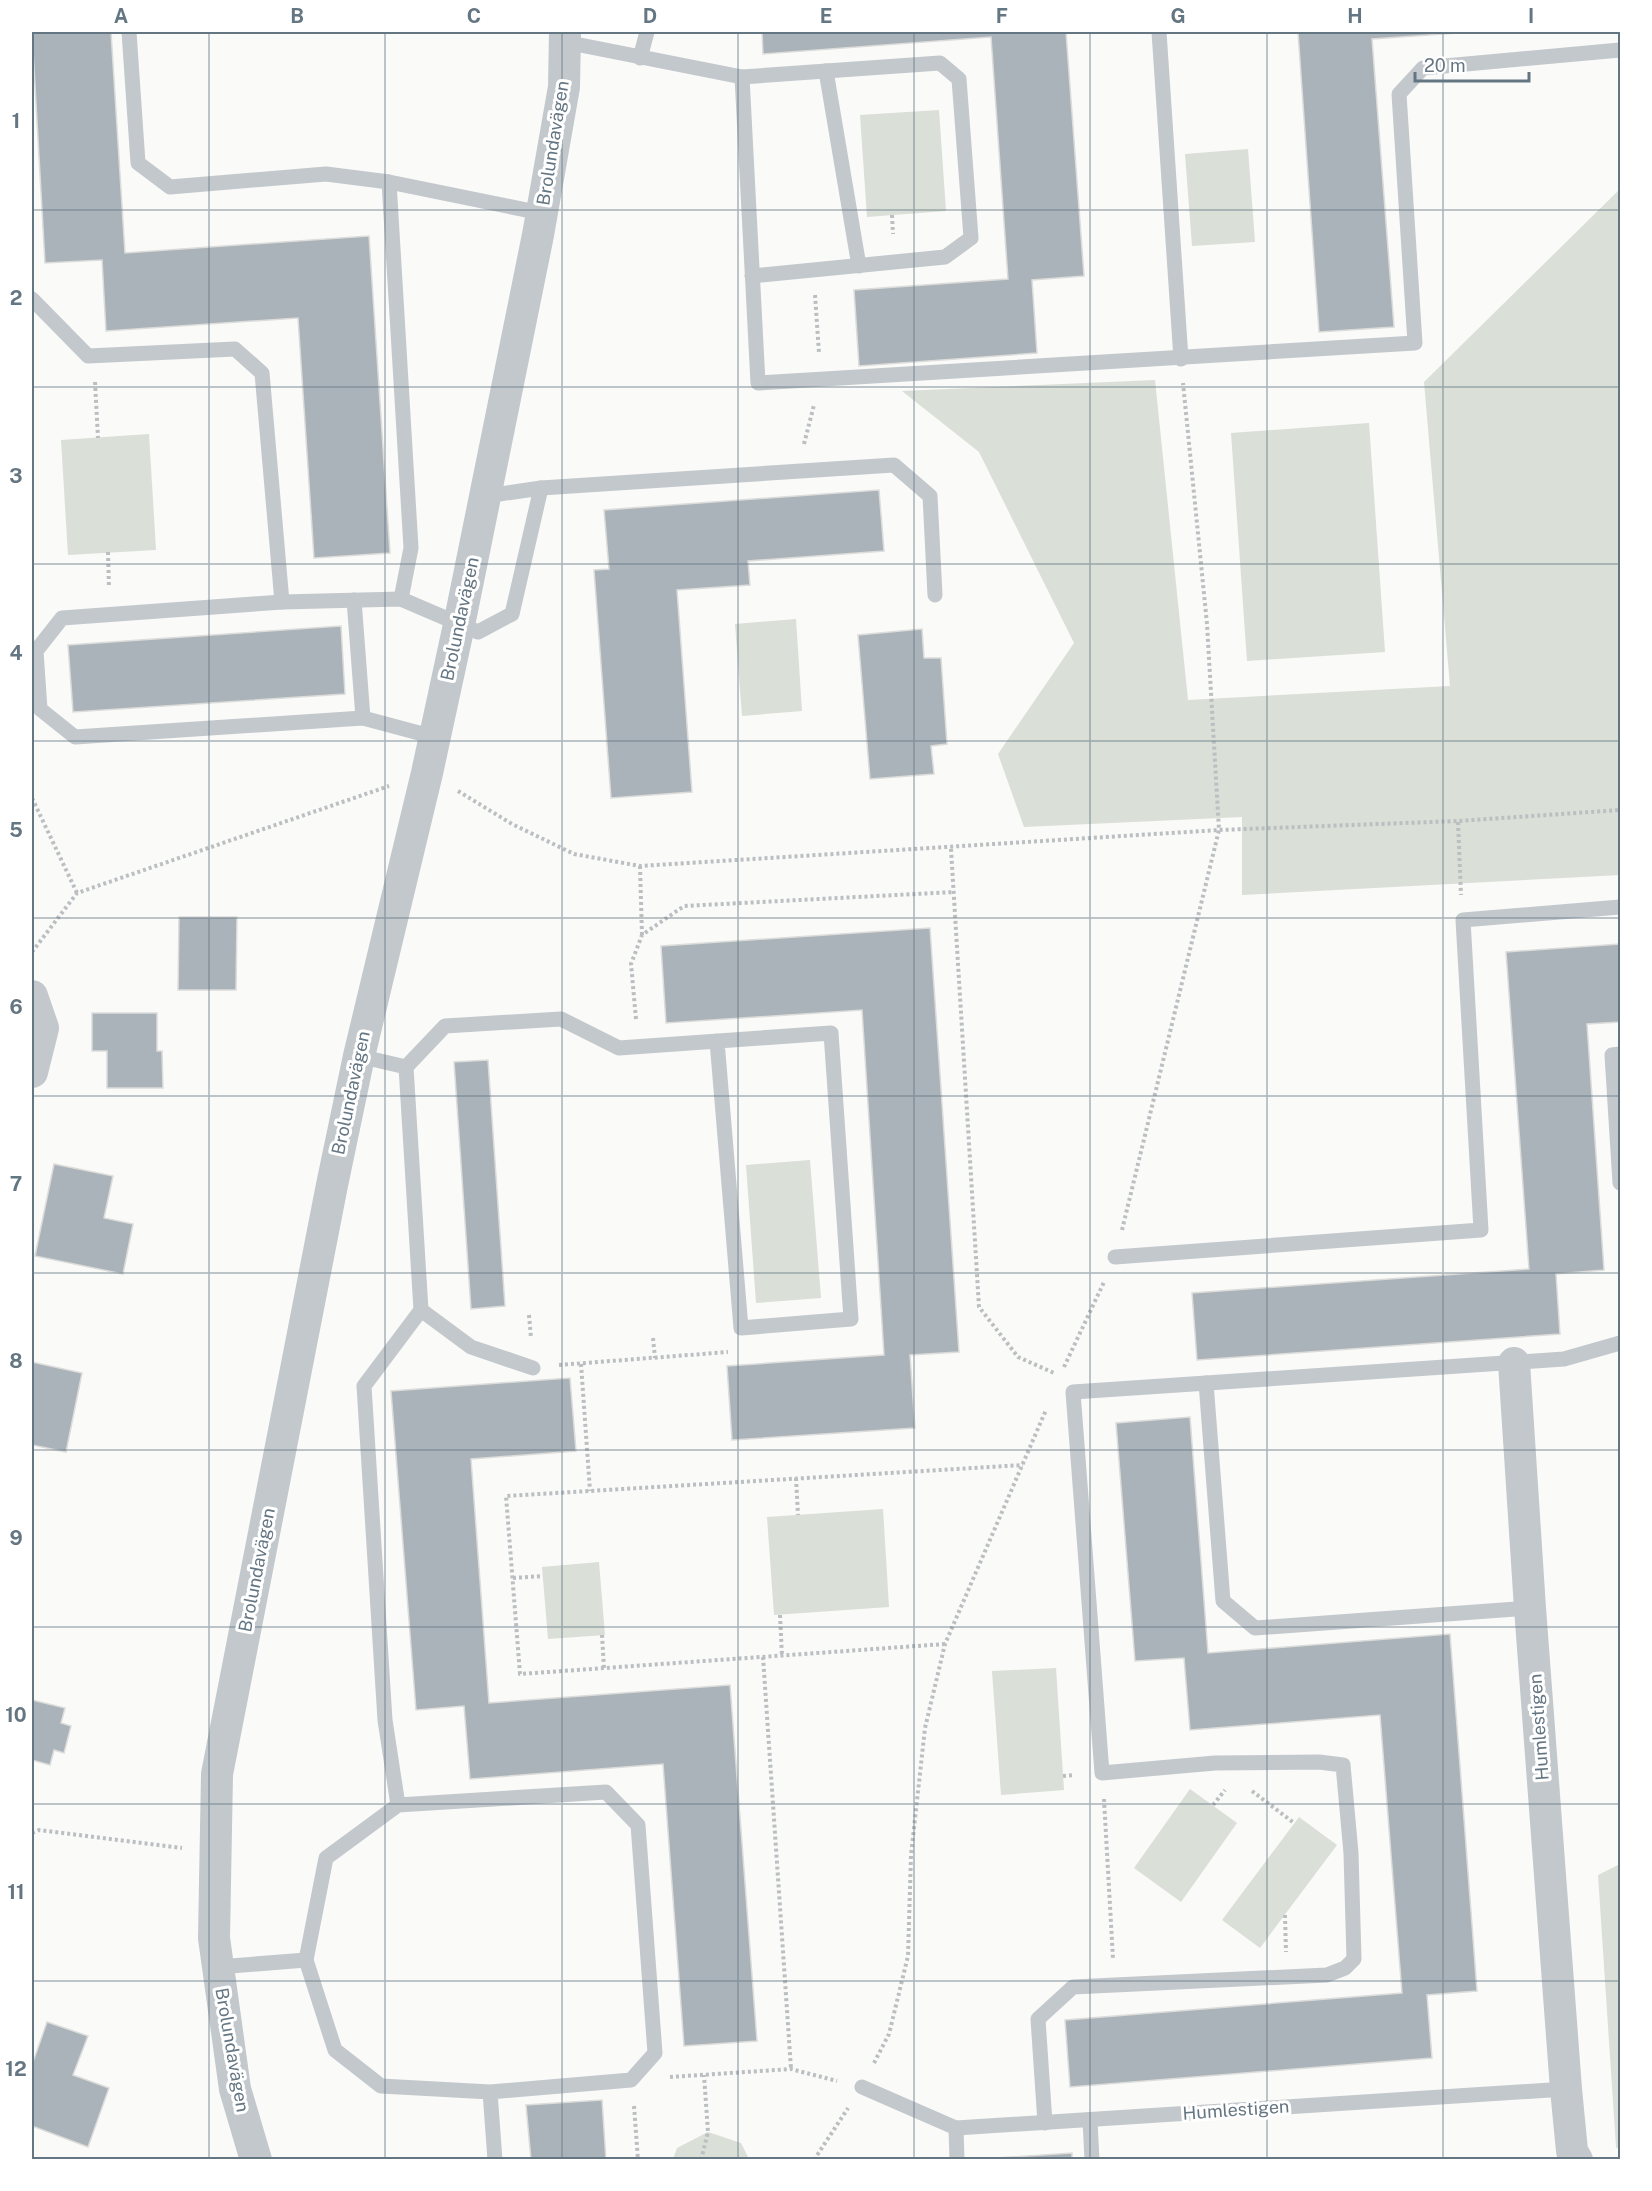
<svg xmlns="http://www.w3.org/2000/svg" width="1652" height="2191" font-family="'Public Sans',sans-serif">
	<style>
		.green { fill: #dadfd7 }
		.building { fill: #aab3b9; stroke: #dcdcda; stroke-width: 1.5 }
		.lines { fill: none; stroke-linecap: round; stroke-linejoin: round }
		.path { stroke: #bbbfc2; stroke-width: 4; stroke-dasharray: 3 3; stroke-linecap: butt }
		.lane { stroke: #c3c8cc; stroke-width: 15 }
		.street { stroke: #c3c8cc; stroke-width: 32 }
		.grid { fill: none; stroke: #657683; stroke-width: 1.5; stroke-opacity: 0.55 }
		.labels { text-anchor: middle; stroke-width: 6; stroke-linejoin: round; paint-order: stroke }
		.street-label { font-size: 18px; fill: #657683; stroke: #fff }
		.neatline { fill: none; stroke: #657683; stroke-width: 2 }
		.grid-label { font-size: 20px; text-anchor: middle; font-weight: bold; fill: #657683 }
	</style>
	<rect width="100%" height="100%" fill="#fafaf8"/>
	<!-- green -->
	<g class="green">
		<polygon points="939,110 946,211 867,217 860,115"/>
		<polygon points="1248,149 1255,242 1192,246 1185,154"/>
		<polygon points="1620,189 1620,875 1242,895 1242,817 1024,827 998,754 1074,643 979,452 902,391 1155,380 1188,700 1450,686 1424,382"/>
		<polygon points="1369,423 1385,652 1247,661 1231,433"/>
		<polygon points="149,434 156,550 68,555 61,440"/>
		<polygon points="796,619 802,711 742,716 735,624"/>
		<polygon points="810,1160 821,1298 756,1303 746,1165"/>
		<polygon points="883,1509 889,1607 774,1615 767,1517"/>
		<polygon points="599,1562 605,1635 548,1639 542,1567"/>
		<polygon points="1056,1668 1064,1790 1001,1795 992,1671"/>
		<polygon points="1190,1789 1237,1823 1181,1902 1134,1868"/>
		<polygon points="1299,1817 1337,1845 1260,1948 1222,1920"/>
		<polygon points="1620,1864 1620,1863 1620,2151 1616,2147 1598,1875"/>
		<polygon points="708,2132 741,2143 749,2159 673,2159 677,2148"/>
	</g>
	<!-- building -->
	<g class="building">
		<polygon points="32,32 111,32 125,253 369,236 390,553 314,558 298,318 106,331 102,260 45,263"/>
		<polygon points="762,32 1066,32 1084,276 1032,280 1037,353 859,366 854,290 1008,279 991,37 763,54"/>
		<polygon points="1298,32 1472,32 1372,39 1394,327 1319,332"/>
		<polygon points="879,490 884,551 748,561 750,585 677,590 692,792 611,798 594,570 609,569 604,510"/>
		<polygon points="341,626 345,694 73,712 68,645"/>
		<polygon points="922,629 924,658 941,658 947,744 931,746 934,774 870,779 858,635"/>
		<polygon points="179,917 237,917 236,990 178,990"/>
		<polygon points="930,928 959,1352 910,1355 915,1428 732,1440 727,1366 884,1355 862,1010 666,1023 661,946"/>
		<polygon points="1620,944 1620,1022 1587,1024 1604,1270 1556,1274 1560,1334 1197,1360 1192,1293 1529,1269 1506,952"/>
		<polygon points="92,1013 157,1013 157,1051 162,1051 163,1088 107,1088 107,1051 92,1051"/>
		<polygon points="488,1060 505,1306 471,1309 454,1062"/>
		<polygon points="54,1164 113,1176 104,1218 133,1224 123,1274 35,1256"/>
		<polygon points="32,1362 82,1373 66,1452 32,1445"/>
		<polygon points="570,1378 576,1451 471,1459 489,1703 730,1685 757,2041 684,2046 663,1764 470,1779 464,1706 416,1710 391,1391"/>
		<polygon points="1190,1417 1208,1653 1450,1634 1477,1991 1427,1995 1432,2058 1070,2087 1065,2020 1402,1993 1380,1715 1190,1730 1184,1658 1135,1661 1116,1423"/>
		<polygon points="32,1700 65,1708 61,1723 71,1726 64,1753 54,1750 50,1765 32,1760"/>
		<polygon points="47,2022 88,2036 73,2075 109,2088 88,2147 32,2126 32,2065"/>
		<polygon points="602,2100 606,2160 531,2160 526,2105"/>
		<polygon points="1072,2153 1072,2160 996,2160 996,2158"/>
	</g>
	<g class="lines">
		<!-- path -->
		<g class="path">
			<polyline points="892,215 893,234"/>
			<polyline points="815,295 819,353"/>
			<polyline points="95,382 98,438"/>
			<polyline points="804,444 814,405"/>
			<polyline points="108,552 109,588"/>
			<polyline points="458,791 512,824 574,854 640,866 1219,830 1458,821 1620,810"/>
			<polyline points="32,798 77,893"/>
			<polyline points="1458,822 1461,895"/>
			<polyline points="951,849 979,1307 1018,1357 1054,1373"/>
			<polyline points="640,866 642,935"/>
			<polyline points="32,952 77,893 389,786"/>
			<polyline points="636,1019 631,964 642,935 684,906 954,892"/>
			<polyline points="1122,1230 1219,830 1207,624 1183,383"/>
			<polyline points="529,1315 531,1338"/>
			<polyline points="653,1338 655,1358"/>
			<polyline points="581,1364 590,1491"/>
			<polyline points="559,1365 728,1352"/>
			<polyline points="1064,1367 1104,1282"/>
			<polyline points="796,1478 798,1515"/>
			<polyline points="513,1578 543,1576"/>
			<polyline points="780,1615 782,1656"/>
			<polyline points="602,1635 604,1668"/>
			<polyline points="945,1644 520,1674 506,1496 1023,1465"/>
			<polyline points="763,1657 791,2069"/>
			<polyline points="1063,1776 1075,1775"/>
			<polyline points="1252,1791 1294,1823"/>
			<polyline points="1104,1799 1113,1959"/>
			<polyline points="1213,1805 1225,1790"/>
			<polyline points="32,1833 39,1830 182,1848"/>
			<polyline points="1285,1915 1286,1952"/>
			<polyline points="874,2063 889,2034 908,1956 911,1855 925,1728 945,1644 1046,1410"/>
			<polyline points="670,2077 791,2069 837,2081"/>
			<polyline points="634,2106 638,2160"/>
			<polyline points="701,2160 708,2132 704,2075"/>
			<polyline points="814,2160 848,2108"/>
		</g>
		<!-- lane -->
		<g class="lane">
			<polyline points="129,32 138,163 170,187 326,174 389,182 411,548 401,599"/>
			<polyline points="1159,32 1181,359"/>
			<polyline points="565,42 742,77 940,63 959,79 971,238 945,257 752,276"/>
			<polyline points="640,58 647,32"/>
			<polyline points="826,71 859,266"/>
			<polyline points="742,77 758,383 1415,343 1399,94 1423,68 1620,50"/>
			<polyline points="389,182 541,213"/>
			<polyline points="32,299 88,356 235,349 262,373 282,602"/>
			<polyline points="486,496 541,488 894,465 930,496 935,595"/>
			<polyline points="354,600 363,718"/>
			<polyline points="434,737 363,718 75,737 40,709 36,651 62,618 282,602 401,599 478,632 512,614 541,488"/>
			<polyline points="1620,1054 1612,1055 1620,1183"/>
			<polyline points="359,1056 406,1067"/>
			<polyline points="1115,1257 1481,1230 1463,920 1620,907"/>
			<polyline points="421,1310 471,1347 533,1368"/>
			<polyline points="1206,1383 1223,1601 1255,1628 1530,1608"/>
			<polyline points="398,1805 385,1720 364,1386 421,1310 406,1067 445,1026 561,1019 619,1048 831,1033 851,1319 741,1328 717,1041"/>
			<polyline points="218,1967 306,1960"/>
			<polyline points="862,2087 956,2128 1566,2089"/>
			<polyline points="490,2092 381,2086 335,2050 306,1960 326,1858 398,1805 606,1792 638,1825 655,2053 631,2080 490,2092 495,2160"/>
			<polyline points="1090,2120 1092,2160"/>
			<polyline points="1045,2123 1038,2019 1073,1987 1327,1975 1345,1968 1354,1959 1351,1853 1343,1765 1319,1762 1215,1763 1102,1773 1073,1392 1564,1359 1620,1343"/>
			<polyline points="956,2128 957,2160"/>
		</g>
		<!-- street -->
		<g class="street">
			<polyline points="32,996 43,1028 32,1072"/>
			<polyline points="1514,1363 1530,1608 1566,2089 1572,2151 1577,2160"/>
			<polyline points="256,2160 235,2089 214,1938 217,1774 332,1185 359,1056 427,773 459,625 538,235 564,87 565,32"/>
		</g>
	</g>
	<!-- grid -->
	<path class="grid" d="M 209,32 L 209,2160M 385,32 L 385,2160M 562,32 L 562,2160M 738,32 L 738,2160M 914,32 L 914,2160M 1090,32 L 1090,2160M 1267,32 L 1267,2160M 1443,32 L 1443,2160M 32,210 L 1620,210M 32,387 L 1620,387M 32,564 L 1620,564M 32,741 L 1620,741M 32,918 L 1620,918M 32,1096 L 1620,1096M 32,1273 L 1620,1273M 32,1450 L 1620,1450M 32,1627 L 1620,1627M 32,1804 L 1620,1804M 32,1981 L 1620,1981"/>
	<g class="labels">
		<!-- street labels -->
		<g class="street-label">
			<text transform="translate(553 143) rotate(-81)" y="6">Brolundavägen</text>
			<text transform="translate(460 619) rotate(-78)" y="6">Brolundavägen</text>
			<text transform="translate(351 1093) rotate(-78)" y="6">Brolundavägen</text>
			<text transform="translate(257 1570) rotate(-79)" y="6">Brolundavägen</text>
			<text transform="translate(1539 1727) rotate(-94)" y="6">Humlestigen</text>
			<text transform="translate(232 2050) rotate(80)" y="6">Brolundavägen</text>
			<text transform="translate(1236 2110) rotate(-4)" y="6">Humlestigen</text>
		</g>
	</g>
	<!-- border -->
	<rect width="1652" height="2191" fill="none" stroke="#ffffff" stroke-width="66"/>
	<!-- scale -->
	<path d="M1415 72v9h114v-9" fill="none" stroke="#657683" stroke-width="3"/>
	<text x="1424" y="72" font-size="18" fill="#657683" stroke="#ffffff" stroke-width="4.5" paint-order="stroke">20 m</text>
	<rect x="33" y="33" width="1586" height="2125" class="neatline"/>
	<g class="grid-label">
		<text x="121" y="23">A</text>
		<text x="297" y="23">B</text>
		<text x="474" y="23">C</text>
		<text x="650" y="23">D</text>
		<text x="826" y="23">E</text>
		<text x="1002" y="23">F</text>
		<text x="1178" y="23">G</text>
		<text x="1355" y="23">H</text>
		<text x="1531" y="23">I</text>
		<text x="16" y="128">1</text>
		<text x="16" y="305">2</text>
		<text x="16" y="483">3</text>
		<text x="16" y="660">4</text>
		<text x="16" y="837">5</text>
		<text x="16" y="1014">6</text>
		<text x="16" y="1191">7</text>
		<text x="16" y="1368">8</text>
		<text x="16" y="1545">9</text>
		<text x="16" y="1722">10</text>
		<text x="16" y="1899">11</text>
		<text x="16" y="2076">12</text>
	</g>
</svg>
